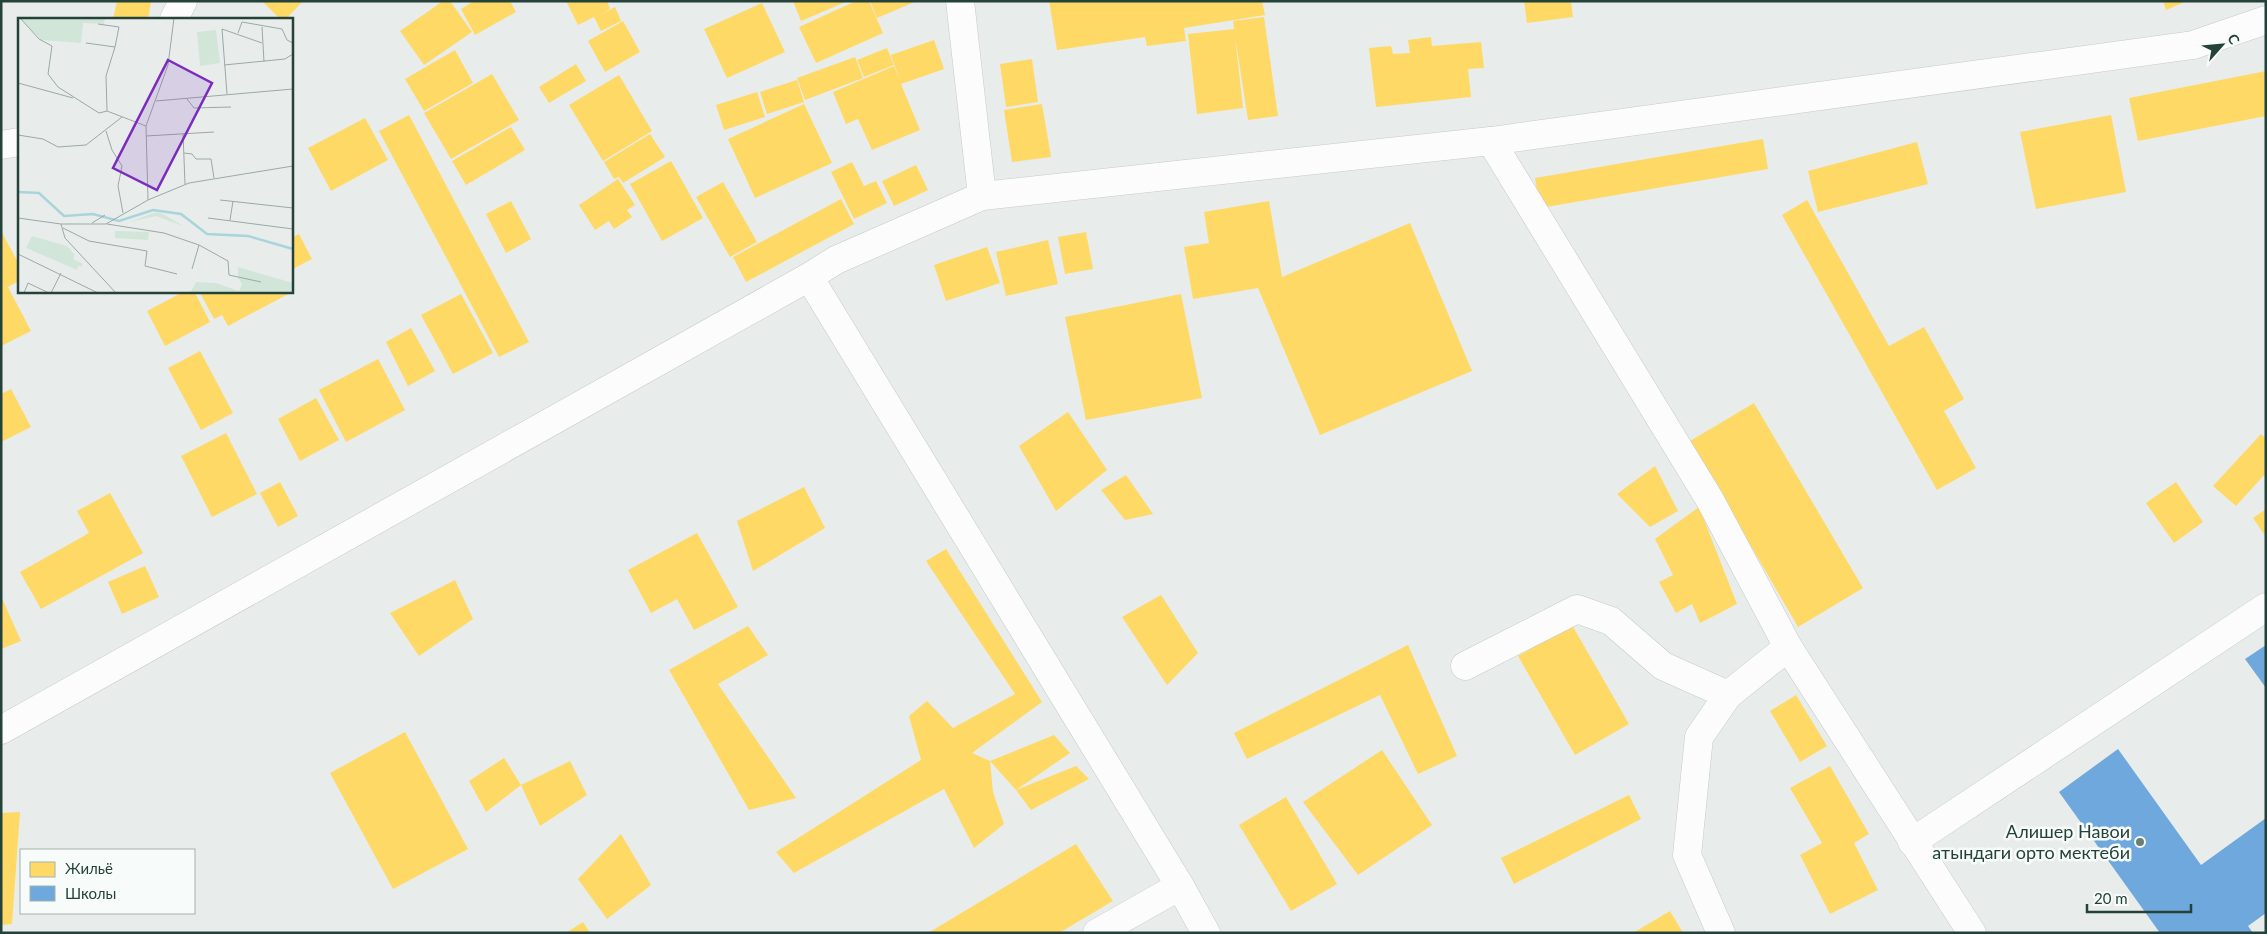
<svg xmlns="http://www.w3.org/2000/svg" width="2267" height="934" font-family="Lato,sans-serif">
	<style>
		.homes { fill: #ffd966 }
		.schools { fill: #6fa8dc }
		.lines { fill: none; stroke-linecap: round; stroke-linejoin: round }
		.minor-casing { stroke: #c5cac8; stroke-width: 29 }
		.minor { stroke: #fcfcfc; stroke-width: 28 }
		.poi-dot { fill: #697e78; stroke: #f7fbf9; stroke-width: 2 }
		.labels { text-anchor: middle; stroke-width: 5; stroke-linejoin: round; paint-order: stroke }
		.poi-label { font-size: 18px; fill: #24423a; stroke: #f7fbf9; text-anchor: end }
		.inset-river { fill: none; stroke: #a9d4db; stroke-width: 2.5 }
		.inset-road { fill: none; stroke: #9aa9a4; stroke-width: 1 }
		.view { fill: #7b2cbf; fill-opacity: 0.15; stroke: #7b2cbf; stroke-width: 2.5 }
		.inset-edge { fill: none; stroke: #24423a; stroke-width: 2.5 }
	</style>
	<rect width="100%" height="100%" fill="#e8edeb"/>
	<!-- homes -->
	<g class="homes">
		<polygon points="117,1 151,2 148,19 113,19"/>
		<polygon points="262,1 303,1 286,19 280,19"/>
		<polygon points="443,1 450,1 472,32 424,65 400,31"/>
		<polygon points="474,1 510,1 516,12 475,35 461,9"/>
		<polygon points="566,1 607,1 610,9 600,15 615,7 621,21 601,31 594,17 578,25"/>
		<polygon points="793,1 848,1 801,21"/>
		<polygon points="856,1 869,1 883,33 816,63 799,27"/>
		<polygon points="870,1 917,1 877,18"/>
		<polygon points="1049,1 1262,1 1265,15 1184,28 1186,41 1147,46 1145,37 1057,50"/>
		<polygon points="1524,1 1571,1 1573,17 1527,23"/>
		<polygon points="2163,1 2187,1 2166,10"/>
		<polygon points="762,3 785,52 727,78 704,29"/>
		<polygon points="1264,17 1278,116 1248,120 1235,36 1243,108 1197,114 1188,34 1234,29 1233,21"/>
		<polygon points="623,21 640,52 605,72 588,41"/>
		<polygon points="1431,37 1432,46 1481,42 1484,68 1468,69 1471,97 1376,107 1369,48 1391,46 1393,54 1410,53 1408,40"/>
		<polygon points="934,40 944,69 901,84 920,130 872,150 858,119 846,124 833,92 894,66 900,81 891,55"/>
		<polygon points="887,48 894,65 864,77 857,60"/>
		<polygon points="455,50 473,83 424,111 405,79"/>
		<polygon points="855,57 863,78 805,100 797,78"/>
		<polygon points="1032,59 1038,102 1006,107 1000,64"/>
		<polygon points="576,64 586,81 549,103 539,87"/>
		<polygon points="2266,71 2266,116 2138,141 2129,98"/>
		<polygon points="492,74 519,120 451,159 424,113"/>
		<polygon points="619,75 652,131 603,161 569,105"/>
		<polygon points="797,80 804,102 767,114 760,92"/>
		<polygon points="757,92 765,117 724,130 716,105"/>
		<polygon points="804,104 832,163 755,198 728,139"/>
		<polygon points="1042,104 1051,157 1012,162 1004,110"/>
		<polygon points="409,115 529,342 499,357 379,131"/>
		<polygon points="2111,115 2126,192 2036,209 2020,132"/>
		<polygon points="365,118 388,160 331,191 308,148"/>
		<polygon points="511,127 525,150 466,185 452,161"/>
		<polygon points="650,134 665,157 623,183 619,177 614,179 604,162"/>
		<polygon points="1763,139 1768,169 1540,208 1535,178"/>
		<polygon points="1917,142 1928,184 1818,212 1808,171"/>
		<polygon points="671,161 703,218 662,241 630,184"/>
		<polygon points="852,162 864,186 876,181 887,203 854,219 831,172"/>
		<polygon points="916,165 928,190 894,206 882,181"/>
		<polygon points="618,179 635,205 627,210 632,217 614,229 609,221 595,230 579,205"/>
		<polygon points="723,182 757,242 730,257 696,197"/>
		<polygon points="841,199 854,224 746,282 733,257"/>
		<polygon points="1807,200 1889,346 1924,327 1964,399 1944,411 1976,468 1937,490 1782,215"/>
		<polygon points="511,201 531,239 506,253 486,214"/>
		<polygon points="1269,201 1282,277 1410,223 1472,371 1320,435 1258,288 1193,299 1184,247 1209,243 1204,212"/>
		<polygon points="1,231 19,264 19,281 8,287 31,331 1,346"/>
		<polygon points="1086,232 1093,269 1065,274 1058,237"/>
		<polygon points="299,234 312,259 291,270 291,238"/>
		<polygon points="1048,240 1058,284 1006,296 996,252"/>
		<polygon points="987,247 1000,283 946,301 934,265"/>
		<polygon points="185,291 194,291 210,322 165,346 147,311"/>
		<polygon points="199,291 289,291 290,293 228,326 222,315 214,319"/>
		<polygon points="461,294 493,353 453,374 421,315"/>
		<polygon points="1181,294 1202,398 1086,420 1065,317"/>
		<polygon points="411,328 435,371 408,386 386,342"/>
		<polygon points="200,351 233,413 201,430 168,368"/>
		<polygon points="378,359 405,410 346,442 319,390"/>
		<polygon points="11,389 31,427 1,442 1,394"/>
		<polygon points="316,398 339,440 300,461 278,419"/>
		<polygon points="1754,403 1863,588 1798,627 1690,441"/>
		<polygon points="1068,412 1107,470 1056,511 1019,446"/>
		<polygon points="226,433 257,494 212,517 181,456"/>
		<polygon points="2261,434 2266,439 2266,473 2236,506 2213,486"/>
		<polygon points="1655,466 1678,511 1650,527 1617,494"/>
		<polygon points="1126,475 1153,514 1125,520 1101,490"/>
		<polygon points="280,482 298,516 278,527 260,493"/>
		<polygon points="2176,482 2203,522 2174,543 2146,503"/>
		<polygon points="804,487 825,528 753,571 737,521"/>
		<polygon points="110,493 143,553 41,609 20,572 89,533 77,511"/>
		<polygon points="1699,507 1737,604 1700,623 1692,604 1676,613 1659,582 1673,575 1655,539"/>
		<polygon points="2266,509 2266,537 2253,518"/>
		<polygon points="697,533 738,607 694,630 677,599 651,613 628,570"/>
		<polygon points="946,549 1042,702 972,753 990,761 993,792 1004,824 974,848 944,789 794,873 776,852 921,760 909,716 927,701 953,728 1015,694 926,561"/>
		<polygon points="145,566 159,597 122,614 108,582"/>
		<polygon points="455,580 473,619 419,656 390,613"/>
		<polygon points="1161,595 1198,653 1167,685 1122,617"/>
		<polygon points="1,596 21,641 1,649"/>
		<polygon points="1572,625 1629,724 1575,755 1518,656"/>
		<polygon points="748,626 768,655 718,684 796,798 749,810 669,670"/>
		<polygon points="1408,645 1457,756 1418,774 1380,695 1247,759 1234,733"/>
		<polygon points="1796,695 1827,746 1800,762 1770,711"/>
		<polygon points="405,732 468,849 393,889 330,773"/>
		<polygon points="1054,735 1070,753 1016,790 990,761"/>
		<polygon points="1382,750 1432,825 1358,875 1303,802"/>
		<polygon points="504,758 521,785 570,761 587,795 540,826 521,785 486,812 469,781"/>
		<polygon points="1076,766 1089,779 1031,810 1016,790"/>
		<polygon points="1830,766 1869,834 1854,843 1878,890 1830,914 1800,855 1822,843 1790,788"/>
		<polygon points="1629,795 1641,819 1514,884 1501,858"/>
		<polygon points="1286,797 1337,884 1291,911 1239,825"/>
		<polygon points="20,812 12,924 1,925 1,813"/>
		<polygon points="621,834 651,885 607,919 578,879"/>
		<polygon points="1076,844 1113,901 1059,933 928,933"/>
		<polygon points="1670,911 1683,933 1633,933"/>
		<polygon points="583,922 590,933 566,933"/>
	</g>
	<!-- schools -->
	<g class="schools">
		<polygon points="2266,645 2266,688 2245,659"/>
		<polygon points="2118,749 2201,865 2266,818 2266,913 2248,926 2253,933 2160,933 2059,792"/>
	</g>
	<g class="lines">
		<!-- minor casing -->
		<g class="minor-casing">
			<g id="minor">
				<polyline points="960,1 982,196"/>
				<polyline points="174,19 183,1"/>
				<polyline points="1491,141 1710,500 1788,647 1972,933"/>
				<polyline points="1,145 19,142"/>
				<polyline points="809,277 1180,886 1206,933"/>
				<polyline points="1465,666 1577,609 1611,621 1663,666 1728,695"/>
				<polyline points="1,730 809,277 836,260 982,196 1491,141 2193,45 2266,20"/>
				<polyline points="1912,842 2266,607"/>
				<polyline points="1097,933 1180,886"/>
				<polyline points="1721,933 1687,855 1699,737 1728,695 1788,647"/>
			</g>
		</g>
		<!-- minor -->
		<use href="#minor" class="minor"/>
	</g>
	<!-- markers -->
	<circle class="poi-dot" cx="2140" cy="842" r="5"/>
	<g class="labels">
		<!-- poi labels -->
		<g class="poi-label">
			<text x="2130" y="838">Алишер Навои<tspan x="2130" dy="21">атындаги орто мектеби</tspan></text>
		</g>
	</g>
	<!-- overview -->
	<g transform="translate(18 18)">
		<rect width="275" height="275" fill="#e8edeb"/>
		<path d="M 2,0 L 87,0 L 86,6 L 65,5 L 63,25 L 23,22 ZM 198,12 L 202,45 L 182,48 L 179,14 ZM 138,194 L 145,196 L 165,208 L 138,198 L 112,204 ZM 97,213 L 131,214 L 130,222 L 97,220 ZM 14,218 L 49,228 L 57,237 L 55,241 L 65,246 L 63,249 L 60,248 L 59,252 L 8,230 ZM 220,249 L 275,265 L 275,275 L 172,275 L 178,264 L 198,265 L 221,273 L 224,266 L 220,260 Z" fill="#d1e6d8"/>
		<path class="inset-river" d="M 0,174 L 21,175 L 46,198 L 75,196 L 101,203 L 135,192 L 163,196 L 189,216 L 230,218 L 275,231"/>
		<path class="inset-road" d="M 2,0 L 21,21 L 34,28 L 30,56 L 40,69 L 81,95 L 89,93 L 128,108M 244,9 L 246,44M 220,15 L 224,4 L 264,11 L 269,22 L 275,25M 68,25 L 97,29 L 101,9 L 80,6M 206,47 L 267,41 L 275,36M 0,65 L 55,80M 209,76 L 204,11 L 244,25M 169,81 L 176,90 L 213,89M 138,83 L 275,71M 89,93 L 88,58 L 97,29M 88,113 L 94,132 L 104,148 L 100,168 L 105,195M 165,115 L 167,166M 0,117 L 25,121 L 40,129 L 68,127 L 104,99M 128,118 L 196,114M 166,135 L 174,136 L 178,141 L 193,141 L 196,160M 130,182 L 128,108 L 150,47 L 156,0M 202,182 L 275,190M 0,200 L 43,206 L 88,206 L 130,182 L 171,165 L 275,148M 190,200 L 275,211M 212,202 L 215,183M 74,205 L 87,197M 43,206 L 47,220 L 98,275M 89,206 L 146,215 L 181,227 L 210,243 L 211,257 L 243,264M 45,210 L 71,223 L 129,233 L 127,248 L 159,256M 0,236 L 80,275M 174,251 L 181,227M 6,275 L 10,265 L 31,275M 33,275 L 43,255"/>
		<path class="view" d="M 150,42 L 194,65 L 139,172 L 95,150 Z"/>
		<rect width="275" height="275" class="inset-edge"/>
	</g>
	<!-- border -->
	<rect width="2267" height="934" fill="none" stroke="#24423a" stroke-width="5"/>
	<!-- legend -->
	<rect x="20" y="849" width="175" height="65" fill="#f7fbf9" stroke="#a3b1ad"/>
	<rect x="30" y="862" width="25" height="15" fill="#ffd966" stroke="#a3b1ad"/>
	<text x="65" y="874" font-size="15" fill="#24423a">Жильё</text>
	<rect x="30" y="886" width="25" height="15" fill="#6fa8dc" stroke="#a3b1ad"/>
	<text x="65" y="899" font-size="15" fill="#24423a">Школы</text>
	<!-- north arrow -->
	<g transform="translate(2222 45) rotate(63)" stroke="#f7fbf9" stroke-width="4" paint-order="stroke">
	<path d="M0-4L9 19L0 12L-9 19Z" fill="#24423a"/>
	<text y="-8" font-size="14" font-weight="bold" text-anchor="middle" fill="#24423a">С</text>
	</g>
	<!-- scale -->
	<path d="M2087 904v8h104v-8" fill="none" stroke="#24423a" stroke-width="2.5"/>
	<text x="2094" y="904" font-size="15" fill="#24423a" stroke="#f7fbf9" stroke-width="4" paint-order="stroke">20 m</text>
</svg>
